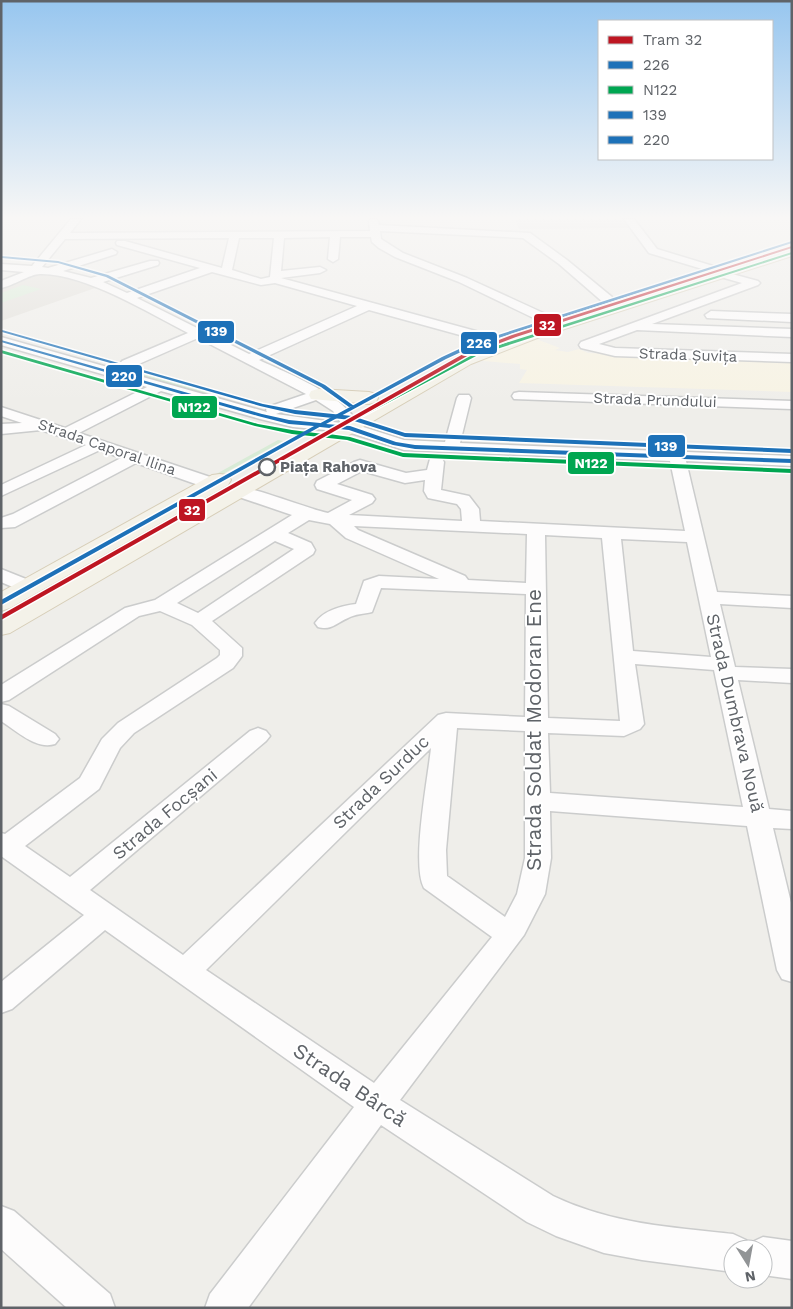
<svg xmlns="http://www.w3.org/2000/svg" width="793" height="1309" font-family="'Work Sans',sans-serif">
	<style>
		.commercial { fill: #f7f3e4 }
		.industrial { fill: #dfddda }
		.education { fill: #e2e0da }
		.green { fill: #d8ebd6 }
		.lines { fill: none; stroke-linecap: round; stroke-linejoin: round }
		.minor-casing { stroke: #cbcccc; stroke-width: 3 }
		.major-casing { stroke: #d7ceb8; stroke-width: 2 }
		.minor { fill: #fdfcfc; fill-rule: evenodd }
		.major { fill: #f4f2e9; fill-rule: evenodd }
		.bus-1-casing { stroke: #fff; stroke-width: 3 }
		.bus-2-casing { stroke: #fff; stroke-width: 3 }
		.bus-3-casing { stroke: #fff; stroke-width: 3 }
		.bus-4-casing { stroke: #fff; stroke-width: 3 }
		.bus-1 { fill: #1d71b8; fill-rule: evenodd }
		.bus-2 { fill: #00a651; fill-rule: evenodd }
		.bus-3 { fill: #1d71b8; fill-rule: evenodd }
		.bus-4 { fill: #1d71b8; fill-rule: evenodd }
		.tram-1-casing { stroke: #fff; stroke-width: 3 }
		.tram-1 { fill: #be1622; fill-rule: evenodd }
		.stop-dot { fill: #fff; stroke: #5f6368; stroke-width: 2.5 }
		.labels { text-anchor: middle; stroke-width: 4; stroke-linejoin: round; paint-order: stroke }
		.far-street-label { font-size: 15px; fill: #5f6368; stroke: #fff }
		.far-stop-label { font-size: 15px; font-weight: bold; fill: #5f6368; stroke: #fff; text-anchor: start }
		.street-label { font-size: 18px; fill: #5f6368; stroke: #fff }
		.near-street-label { font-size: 21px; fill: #5f6368; stroke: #fff }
		.line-badge { stroke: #fff; stroke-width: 2 }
		.badge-label { font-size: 14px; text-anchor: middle; font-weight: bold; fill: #fff }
	</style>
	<rect width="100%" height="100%" fill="#efeeea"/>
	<!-- commercial -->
	<polygon class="commercial" points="536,339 560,348 555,350 568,352 579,349 588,353 792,360 792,392 519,383 527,370 520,369 520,364 483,361 485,358"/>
	<!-- industrial -->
	<polygon class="industrial" points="515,219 626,219 633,228 519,229"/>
	<!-- education -->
	<polygon class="education" points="42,274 50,274 98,287 1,321 1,288"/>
	<!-- green -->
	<g class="green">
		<polygon points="23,285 41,289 1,303 1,293"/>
		<polygon points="139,370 207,392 198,396 128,375"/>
		<polygon points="278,440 283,441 214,479 209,478"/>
	</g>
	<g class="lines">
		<!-- minor casing -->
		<g class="minor-casing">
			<g id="minor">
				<path d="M 71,219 L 81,219 L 70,233 L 370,231 L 369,221 L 372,219 L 377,219 L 379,225 L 530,233 L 567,260 L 612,297 L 614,300 L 612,303 L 604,303 L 559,264 L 523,238 L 380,231 L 381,239 L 403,253 L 467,278 L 552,317 L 554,320 L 552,323 L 544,323 L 459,282 L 395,257 L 379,248 L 372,242 L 371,237 L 340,237 L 338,259 L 333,262 L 328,259 L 330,237 L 284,238 L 281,271 L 320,267 L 326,270 L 320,273 L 281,278 L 494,336 L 495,339 L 489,343 L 369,310 L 259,360 C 284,372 350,397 357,425 L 404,440 L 445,442 L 457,398 L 459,395 L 469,395 L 471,398 L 460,443 L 792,456 L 792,466 L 686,461 L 717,592 L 792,596 L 792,608 L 720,604 L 735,667 L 792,669 L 792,683 L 738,680 L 769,809 L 792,811 L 792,829 L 773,828 L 792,907 L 792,982 L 782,979 L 777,970 L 747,826 L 550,811 L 551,858 L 545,894 L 524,935 L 400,1100 L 553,1196 C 612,1224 669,1227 733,1234 L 746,1240 L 749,1246 L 750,1243 L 763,1237 L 792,1241 L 792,1279 L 763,1275 L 763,1249 L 733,1249 L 733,1272 L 642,1260 L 604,1253 L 556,1236 L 527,1222 L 381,1125 L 248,1308 L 205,1308 L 210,1294 L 354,1107 L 105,930 L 12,1009 L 1,1013 L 1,982 L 84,915 L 1,856 L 1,833 L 5,834 L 80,778 L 102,739 L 118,723 L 217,658 L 220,655 L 220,650 L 192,625 L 160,611 L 139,616 L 9,700 L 1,702 L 1,685 L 125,608 L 155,600 L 292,515 L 233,495 L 231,491 L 233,487 C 247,484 308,509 328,513 L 352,500 L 317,489 L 315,485 L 317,481 L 354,462 L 360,460 L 406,473 L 427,470 L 430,459 L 442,459 L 444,462 L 441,490 L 469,496 L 479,509 L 480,521 L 685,531 L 670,461 L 404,450 L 348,432 L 293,427 L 260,419 L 161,391 L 79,433 L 219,480 L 221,484 L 219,488 L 207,488 L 136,463 L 15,527 L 1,528 L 1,518 L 13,514 L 121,458 L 100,450 L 1,496 L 1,485 L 86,445 L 41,430 L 1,434 L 1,424 L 22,423 L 1,416 L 1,407 L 65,428 L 147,387 L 1,345 L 1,337 L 267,412 L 266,410 L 268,407 L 306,394 L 198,338 L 132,367 L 122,367 L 120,364 L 122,361 L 188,333 C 149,313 84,273 40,274 C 30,274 13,286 1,288 L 1,281 L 24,272 L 1,270 L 1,264 L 32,266 ZM 229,238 L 222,268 L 125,241 L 117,241 L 116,243 L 117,245 L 200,268 L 127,293 L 103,282 L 158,265 L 159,263 L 158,261 L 150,261 L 91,278 L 63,271 L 116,254 L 117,252 L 112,249 L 48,268 L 42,267 L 65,239 ZM 239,238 L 274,238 L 270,277 L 261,279 L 232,270 ZM 212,272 L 261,285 L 275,283 L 357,306 L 249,354 L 137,298 ZM 316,400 L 333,411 L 341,423 L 276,414 ZM 362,471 L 405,483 L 425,480 L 424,491 L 428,498 L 457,504 L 461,509 L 462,521 L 349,515 L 372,503 L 375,499 L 372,495 L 337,484 ZM 309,520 L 330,524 L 346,538 L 439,579 L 379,576 L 364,581 L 356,604 C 341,606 324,610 315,623 L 318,627 C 331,631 336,623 348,618 C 355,614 364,614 372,612 L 381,588 L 526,594 L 525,717 L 446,713 L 438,715 L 183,955 L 90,890 L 266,741 L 270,736 L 266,731 L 258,728 L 250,731 L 70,877 L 25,846 L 99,789 L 120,748 L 134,733 L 233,668 L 242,656 L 242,648 L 212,621 L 313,554 L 315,550 L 311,543 L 288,533 ZM 354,526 L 527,534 L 526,583 L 468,580 L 465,576 L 358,530 ZM 545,535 L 602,538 L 620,721 L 548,718 ZM 621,539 L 687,542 L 711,657 L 633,651 ZM 275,541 L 294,549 L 198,613 L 177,603 ZM 635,664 L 714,670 L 743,807 L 550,793 L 548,733 L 624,736 L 640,729 L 644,724 ZM 457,728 L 525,731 L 525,858 L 517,894 L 505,917 L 447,876 L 446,850 ZM 431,748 C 428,778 411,864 424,888 L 492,937 L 374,1083 L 206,970 Z"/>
				<polygon points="624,219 634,219 657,249 713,266 714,268 709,271 649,253"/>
				<polygon points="721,271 758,281 760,283 758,285 652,324 792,329 792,337 637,330 599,344 615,348 792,354 792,362 615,356 581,348 579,345 581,342 742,283 717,276 715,274"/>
				<polygon points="711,311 792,314 792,322 707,318 705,315"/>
				<polygon points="519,392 792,401 792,409 514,399 512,396 514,393"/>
				<polygon points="1,569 36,583 39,587 36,591 29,593 22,591 1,582"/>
				<path d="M 1,704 L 9,706 L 55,734 L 59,739 L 55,744 C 36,750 17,731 1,721 Z"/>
				<polygon points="1,1206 14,1211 110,1294 115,1308 67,1308 1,1249"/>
			</g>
		</g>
		<!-- major casing -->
		<g class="major-casing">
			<g id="major">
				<polygon points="792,247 792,256 540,337 471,364 10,633 1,635 1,616 459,356 528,331"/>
				<polygon points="318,389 369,392 376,394 378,398 376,402 369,404 311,399 309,395 311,391"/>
				<polygon points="220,474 228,475 231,480 228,485 10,608 1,611 1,592 212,475"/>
			</g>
		</g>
		<!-- minor -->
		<use href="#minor" class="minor"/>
		<!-- major -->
		<use href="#major" class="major"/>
		<!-- bus-1 casing -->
		<g class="bus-1-casing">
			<polygon id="bus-1" points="792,241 792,243 474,346 446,359 326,424 350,426 396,442 415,445 792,459 792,463 415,449 393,445 349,430 320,427 317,425 442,357 470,344"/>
		</g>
		<!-- bus-2 casing -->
		<g class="bus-2-casing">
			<polygon id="bus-2" points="792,252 792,254 478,355 329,434 350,437 403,453 792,469 792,473 403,457 347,440 292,434 255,426 1,353 1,350 258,424 292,430 323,434 474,353"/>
		</g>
		<!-- bus-3 casing -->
		<g class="bus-3-casing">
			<g id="bus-3">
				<polygon points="1,256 58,261 108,275 325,385 354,406 349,407 321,387 106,277 58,263 2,258"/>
				<polygon points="2,330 263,404 295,410 352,416 405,433 792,449 792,453 405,437 351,420 295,414 260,406 2,332"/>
			</g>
		</g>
		<!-- bus-4 casing -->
		<g class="bus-4-casing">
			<polygon id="bus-4" points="1,340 262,414 289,420 320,423 323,425 1,605 1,600 314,426 289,424 258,416 1,342"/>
		</g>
		<!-- bus-1 -->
		<use href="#bus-1" class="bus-1"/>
		<!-- bus-2 -->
		<use href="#bus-2" class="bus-2"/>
		<!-- bus-3 -->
		<use href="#bus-3" class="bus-3"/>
		<!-- bus-4 -->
		<use href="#bus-4" class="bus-4"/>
		<!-- tram-1 casing -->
		<g class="tram-1-casing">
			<polygon id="tram-1" points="792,246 792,248 516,337 469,355 1,620 1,615 465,353 512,335"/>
		</g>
		<!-- tram-1 -->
		<use href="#tram-1" class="tram-1"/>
	</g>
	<!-- sky -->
	<linearGradient id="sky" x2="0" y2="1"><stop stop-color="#97c6ef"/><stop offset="0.54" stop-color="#f8f7f6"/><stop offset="1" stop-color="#f8f7f6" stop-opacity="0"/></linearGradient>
	<rect width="793" height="402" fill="url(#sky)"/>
	<!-- markers -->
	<circle class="stop-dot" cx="267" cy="467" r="8"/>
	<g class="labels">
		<!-- far-street labels -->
		<g class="far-street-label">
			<text transform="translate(688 355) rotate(2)" y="5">Strada Șuvița</text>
			<text transform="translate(655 400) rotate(2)" y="5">Strada Prundului</text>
			<text transform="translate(107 447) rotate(19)" y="5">Strada Caporal Ilina</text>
		</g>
		<!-- far-stop labels -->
		<g class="far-stop-label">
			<text x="280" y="472">Piața Rahova</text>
		</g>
		<!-- street labels -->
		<g class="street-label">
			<text transform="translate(735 713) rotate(77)" y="6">Strada Dumbrava Nouă</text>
			<text transform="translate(381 782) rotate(-44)" y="6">Strada Surduc</text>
			<text transform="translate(165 814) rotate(-40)" y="6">Strada Focșani</text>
		</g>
		<!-- near-street labels -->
		<g class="near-street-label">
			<text transform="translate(534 730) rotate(-90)" y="7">Strada Soldat Modoran Ene</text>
			<text transform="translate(350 1085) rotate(34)" y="7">Strada Bârcă</text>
		</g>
	</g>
	<g class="line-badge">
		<rect x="533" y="313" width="29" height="24" rx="5" fill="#be1622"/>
		<rect x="197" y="320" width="38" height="24" rx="5" fill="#1d71b8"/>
		<rect x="460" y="331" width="38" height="24" rx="5" fill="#1d71b8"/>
		<rect x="105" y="364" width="38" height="24" rx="5" fill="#1d71b8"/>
		<rect x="171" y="395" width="47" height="24" rx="5" fill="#00a651"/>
		<rect x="647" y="434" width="39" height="24" rx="5" fill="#1d71b8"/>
		<rect x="567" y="451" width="48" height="24" rx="5" fill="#00a651"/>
		<rect x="178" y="498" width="28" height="24" rx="5" fill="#be1622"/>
	</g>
	<g class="badge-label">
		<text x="547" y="330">32</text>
		<text x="216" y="336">139</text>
		<text x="479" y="348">226</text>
		<text x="124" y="381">220</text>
		<text x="194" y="412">N122</text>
		<text x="666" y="451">139</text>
		<text x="591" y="468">N122</text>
		<text x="192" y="515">32</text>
	</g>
	<!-- border -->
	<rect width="793" height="1309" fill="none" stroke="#5f6368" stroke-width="5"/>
	<!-- legend -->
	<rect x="598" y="20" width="175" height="140" fill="#ffffff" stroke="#bfc1c3"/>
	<rect x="608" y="36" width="25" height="8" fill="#be1622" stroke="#bfc1c3"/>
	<text x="643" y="45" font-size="15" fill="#5f6368">Tram 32</text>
	<rect x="608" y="61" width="25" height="8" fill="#1d71b8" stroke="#bfc1c3"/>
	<text x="643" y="70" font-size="15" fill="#5f6368">226</text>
	<rect x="608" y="86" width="25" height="8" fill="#00a651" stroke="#bfc1c3"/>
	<text x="643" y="95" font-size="15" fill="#5f6368">N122</text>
	<rect x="608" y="111" width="25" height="8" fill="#1d71b8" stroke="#bfc1c3"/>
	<text x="643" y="120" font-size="15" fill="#5f6368">139</text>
	<rect x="608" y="136" width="25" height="8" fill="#1d71b8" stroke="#bfc1c3"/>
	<text x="643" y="145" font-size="15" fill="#5f6368">220</text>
	<!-- north arrow -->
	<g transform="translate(748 1264) rotate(169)"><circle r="24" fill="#ffffff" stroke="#bfc1c3"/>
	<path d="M0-4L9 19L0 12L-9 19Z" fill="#919496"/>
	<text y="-8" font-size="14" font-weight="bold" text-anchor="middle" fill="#5f6368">N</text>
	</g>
</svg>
